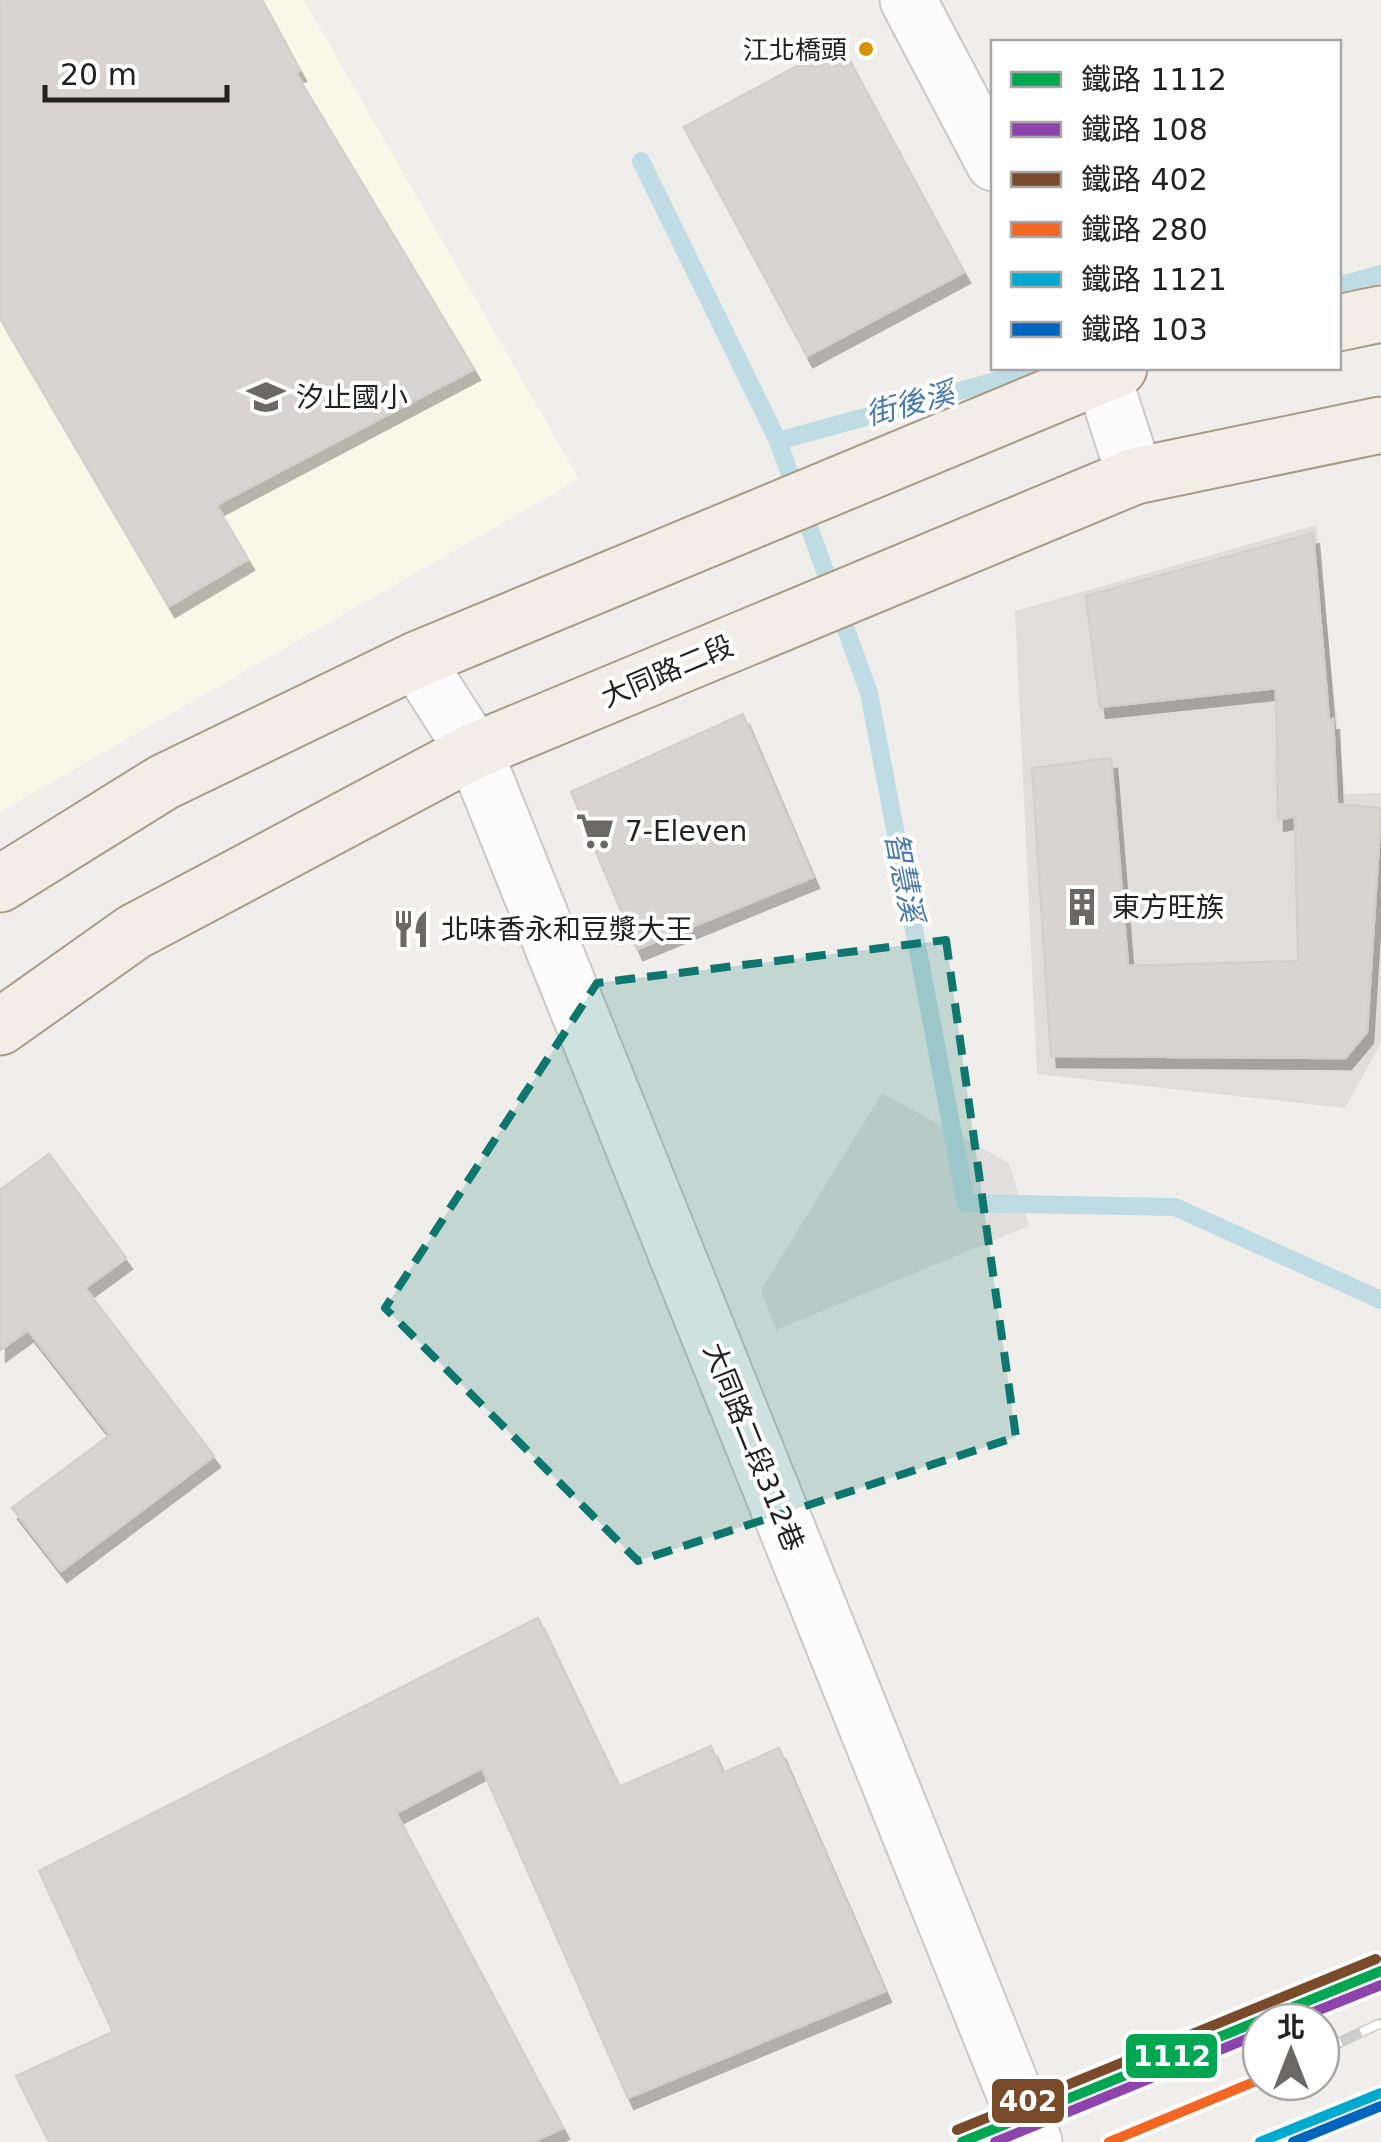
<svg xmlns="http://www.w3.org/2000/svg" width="1381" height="2142" font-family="'DejaVu Sans','Noto Sans TC',sans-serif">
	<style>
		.residential { fill: #dfdedc }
		.education { fill: #f8f7e8 }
		.parking { fill: #e0dfde }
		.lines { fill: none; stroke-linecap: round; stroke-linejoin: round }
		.stream { stroke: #bfdbe3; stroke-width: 18 }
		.building { fill: #d7d4d2; stroke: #d3d0cc; stroke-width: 2.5; filter: url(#shadow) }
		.minor-casing { stroke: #c9c8c7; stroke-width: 59 }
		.tertiary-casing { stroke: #c9c8c7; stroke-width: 59 }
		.primary-casing { stroke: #a79c86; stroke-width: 59 }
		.minor { stroke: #fdfcfc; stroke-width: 55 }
		.tertiary { stroke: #fdfcfc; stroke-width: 55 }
		.primary { stroke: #f3ede7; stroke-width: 55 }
		.rail-casing { stroke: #ccc; stroke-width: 11 }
		.rail { stroke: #fff; stroke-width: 8; stroke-dasharray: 22; stroke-linecap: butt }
		.rail-1-casing { stroke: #fff; stroke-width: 18 }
		.rail-2-casing { stroke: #fff; stroke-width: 18 }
		.rail-3-casing { stroke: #fff; stroke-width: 18 }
		.rail-4-casing { stroke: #fff; stroke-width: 18 }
		.rail-5-casing { stroke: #fff; stroke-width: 18 }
		.rail-6-casing { stroke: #fff; stroke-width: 18 }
		.rail-1 { stroke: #00a651; stroke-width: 10 }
		.rail-2 { stroke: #8e44ad; stroke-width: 10 }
		.rail-3 { stroke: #7a4b2a; stroke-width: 10 }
		.rail-4 { stroke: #f26522; stroke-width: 10 }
		.rail-5 { stroke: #00a9ce; stroke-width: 10 }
		.rail-6 { stroke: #0065bd; stroke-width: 10 }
		.marked { fill: #0f766e; fill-opacity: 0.2; stroke: #0f766e; stroke-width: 8; stroke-dasharray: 20 12; stroke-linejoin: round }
		.bus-dot { fill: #d79205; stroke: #fff; stroke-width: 4 }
		.labels { text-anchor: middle; stroke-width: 8; stroke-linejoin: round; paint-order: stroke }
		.bus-label { font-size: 26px; fill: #222; stroke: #fff; text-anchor: end }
		.poi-label { font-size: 28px; fill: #222; stroke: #fff; text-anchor: start }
		.street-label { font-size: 28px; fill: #222; stroke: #fff }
		.water-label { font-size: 30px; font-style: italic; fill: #4a7aab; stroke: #fff }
		.line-badge { stroke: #fff; stroke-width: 4 }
		.badge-label { font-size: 28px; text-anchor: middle; font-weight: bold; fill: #fff }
	</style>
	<defs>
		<filter id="shadow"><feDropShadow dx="6" dy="11" stdDeviation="0" flood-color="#0004"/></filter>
	</defs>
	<rect width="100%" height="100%" fill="#f0eeeb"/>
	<!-- residential -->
	<polygon class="residential" points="1316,525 1345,794 1381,793 1381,1043 1345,1108 1037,1074 1015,611"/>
	<!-- education -->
	<polygon class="education" points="0,0 304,0 579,479 0,812"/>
	<!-- parking -->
	<polygon class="parking" points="882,1093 1009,1163 1029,1226 776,1330 761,1290"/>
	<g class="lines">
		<!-- stream -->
		<g class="stream">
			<polyline points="641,161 778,441 869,693 966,1203 1175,1207 1381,1300"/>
			<polyline points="1338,286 1381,274"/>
			<polyline points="778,441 1043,368"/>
		</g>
	</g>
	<!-- building -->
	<g class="building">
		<polygon points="0,0 262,0 300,70 295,72 474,369 216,505 248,559 169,606 0,318"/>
		<polygon points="840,43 964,272 807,356 684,127"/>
		<polygon points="1313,533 1329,720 1333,719 1337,804 1381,808 1367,1032 1345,1058 1051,1056 1032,768 1111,758 1128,966 1298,961 1295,816 1278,820 1276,688 1100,707 1086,596"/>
		<polygon points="743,714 813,877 637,949 571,792"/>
		<polygon points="49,1154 126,1258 85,1288 214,1456 61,1571 12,1508 110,1435 28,1330 0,1350 0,1190"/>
		<polygon points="538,1618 619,1787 711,1746 723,1773 779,1748 885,1991 628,2098 482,1768 396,1813 563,2128 532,2142 49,2142 16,2076 113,2032 39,1871"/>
	</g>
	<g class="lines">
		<!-- minor casing -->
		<g class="minor-casing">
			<polyline id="minor" points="416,660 474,751 1034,2142"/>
		</g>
		<!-- tertiary casing -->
		<g class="tertiary-casing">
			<g id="tertiary">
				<polyline points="908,0 994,163"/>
				<polyline points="1100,368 1135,476"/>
			</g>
		</g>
		<!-- primary casing -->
		<g class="primary-casing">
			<g id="primary">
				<polyline points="1338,323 1381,314"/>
				<polyline points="0,884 164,782 416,660 1119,368"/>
				<polyline points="0,1027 134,932 474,751 1135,476 1381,425"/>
			</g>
		</g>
		<!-- minor -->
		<use href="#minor" class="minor"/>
		<!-- tertiary -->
		<use href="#tertiary" class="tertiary"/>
		<!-- primary -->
		<use href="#primary" class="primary"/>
		<!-- rail casing -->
		<g class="rail-casing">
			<polyline id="rail" points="1321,2051 1381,2023"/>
		</g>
		<!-- rail -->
		<use href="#rail" class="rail"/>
		<!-- rail-1 casing -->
		<g class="rail-1-casing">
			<polyline id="rail-1" points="962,2142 1381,1971"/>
		</g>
		<!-- rail-2 casing -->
		<g class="rail-2-casing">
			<g id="rail-2">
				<polyline points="1289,2022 1381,1985"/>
				<polyline points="995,2142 1261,2033"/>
			</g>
		</g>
		<!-- rail-3 casing -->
		<g class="rail-3-casing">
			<polyline id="rail-3" points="957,2130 1376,1959"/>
		</g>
		<!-- rail-4 casing -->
		<g class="rail-4-casing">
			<polyline id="rail-4" points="1109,2142 1261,2079"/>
		</g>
		<!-- rail-5 casing -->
		<g class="rail-5-casing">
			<polyline id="rail-5" points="1260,2142 1381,2093"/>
		</g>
		<!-- rail-6 casing -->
		<g class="rail-6-casing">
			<polyline id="rail-6" points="1293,2142 1381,2106"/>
		</g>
		<!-- rail-1 -->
		<use href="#rail-1" class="rail-1"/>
		<!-- rail-2 -->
		<use href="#rail-2" class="rail-2"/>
		<!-- rail-3 -->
		<use href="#rail-3" class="rail-3"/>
		<!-- rail-4 -->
		<use href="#rail-4" class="rail-4"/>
		<!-- rail-5 -->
		<use href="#rail-5" class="rail-5"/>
		<!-- rail-6 -->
		<use href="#rail-6" class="rail-6"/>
	</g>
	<!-- marked area -->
	<path class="marked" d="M 946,940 L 1016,1437 L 638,1561 L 385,1308 L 597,983 Z"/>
	<!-- icons -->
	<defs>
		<g id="school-bare" transform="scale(3)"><path d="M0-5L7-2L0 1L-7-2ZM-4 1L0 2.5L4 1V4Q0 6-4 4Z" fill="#6a6968" stroke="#fff" stroke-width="2.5" paint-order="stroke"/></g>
		<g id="supermarket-bare" transform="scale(3)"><path d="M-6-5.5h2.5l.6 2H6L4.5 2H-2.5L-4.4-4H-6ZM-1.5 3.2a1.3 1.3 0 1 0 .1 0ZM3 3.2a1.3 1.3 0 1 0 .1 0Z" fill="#6a6968" stroke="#fff" stroke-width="2.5" paint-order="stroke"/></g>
		<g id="building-bare" transform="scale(3)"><path d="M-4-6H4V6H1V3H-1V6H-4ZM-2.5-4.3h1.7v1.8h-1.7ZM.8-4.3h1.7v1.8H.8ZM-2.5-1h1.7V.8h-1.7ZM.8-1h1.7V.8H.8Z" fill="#6a6968" stroke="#fff" stroke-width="2.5" paint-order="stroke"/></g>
		<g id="restaurant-bare" transform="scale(3)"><path d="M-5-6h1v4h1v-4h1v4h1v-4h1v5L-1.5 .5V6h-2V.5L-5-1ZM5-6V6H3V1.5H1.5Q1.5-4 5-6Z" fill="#6a6968" stroke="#fff" stroke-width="2.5" paint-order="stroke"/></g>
	</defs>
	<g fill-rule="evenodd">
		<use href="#school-bare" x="266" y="397"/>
		<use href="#supermarket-bare" x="595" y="831"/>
		<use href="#building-bare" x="1082" y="907"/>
		<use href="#restaurant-bare" x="411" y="929"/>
	</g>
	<!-- markers -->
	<circle class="bus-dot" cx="866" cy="49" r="9"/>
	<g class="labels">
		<!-- bus labels -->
		<g class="bus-label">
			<text x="847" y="59">江北橋頭</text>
		</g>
		<!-- poi labels -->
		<g class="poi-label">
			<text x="296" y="407">汐止國小</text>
			<text x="625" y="841">7-Eleven</text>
			<text x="1112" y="917">東方旺族</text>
			<text x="441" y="939">北味香永和豆漿大王</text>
		</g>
		<!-- street labels -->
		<g class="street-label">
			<text transform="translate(667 671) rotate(-23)" y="10">大同路二段</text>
			<text transform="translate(754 1447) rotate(68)" y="10">大同路二段312巷</text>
		</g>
		<!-- water labels -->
		<g class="water-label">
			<text transform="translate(910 404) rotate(-15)" y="10">街後溪</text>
			<text transform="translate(904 877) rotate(79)" y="10">智慧溪</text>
		</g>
	</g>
	<g class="line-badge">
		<rect x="1124" y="2032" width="95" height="48" rx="10" fill="#00a651"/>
		<rect x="990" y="2077" width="76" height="48" rx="10" fill="#7a4b2a"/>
	</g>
	<g class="badge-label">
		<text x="1172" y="2066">1112</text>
		<text x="1028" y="2111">402</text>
	</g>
	<!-- legend -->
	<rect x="991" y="40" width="350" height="330" fill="#ffffff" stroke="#a7a7a7" stroke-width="2.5"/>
	<rect x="1011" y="72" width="50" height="15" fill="#00a651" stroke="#a7a7a7" stroke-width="2.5"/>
	<text x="1081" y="90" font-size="30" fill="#222222">鐵路 1112</text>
	<rect x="1011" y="122" width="50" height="15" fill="#8e44ad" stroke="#a7a7a7" stroke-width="2.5"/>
	<text x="1081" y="140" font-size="30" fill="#222222">鐵路 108</text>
	<rect x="1011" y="172" width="50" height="15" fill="#7a4b2a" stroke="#a7a7a7" stroke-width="2.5"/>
	<text x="1081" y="190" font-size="30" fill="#222222">鐵路 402</text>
	<rect x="1011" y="222" width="50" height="15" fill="#f26522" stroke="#a7a7a7" stroke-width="2.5"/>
	<text x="1081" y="240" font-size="30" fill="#222222">鐵路 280</text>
	<rect x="1011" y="272" width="50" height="15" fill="#00a9ce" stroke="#a7a7a7" stroke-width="2.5"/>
	<text x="1081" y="290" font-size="30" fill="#222222">鐵路 1121</text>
	<rect x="1011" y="322" width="50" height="15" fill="#0065bd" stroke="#a7a7a7" stroke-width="2.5"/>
	<text x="1081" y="340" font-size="30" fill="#222222">鐵路 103</text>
	<!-- north arrow -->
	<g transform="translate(1291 2052)"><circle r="48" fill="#ffffff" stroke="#a7a7a7" stroke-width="2.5"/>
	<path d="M0-8L18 38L0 25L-18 38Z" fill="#6a6968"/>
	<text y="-15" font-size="28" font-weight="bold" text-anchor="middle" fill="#222222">北</text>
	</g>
	<!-- scale -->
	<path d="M45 85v15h182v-15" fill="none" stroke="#222222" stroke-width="5"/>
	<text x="60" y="85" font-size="30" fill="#222222" stroke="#ffffff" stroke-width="8" paint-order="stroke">20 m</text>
</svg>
